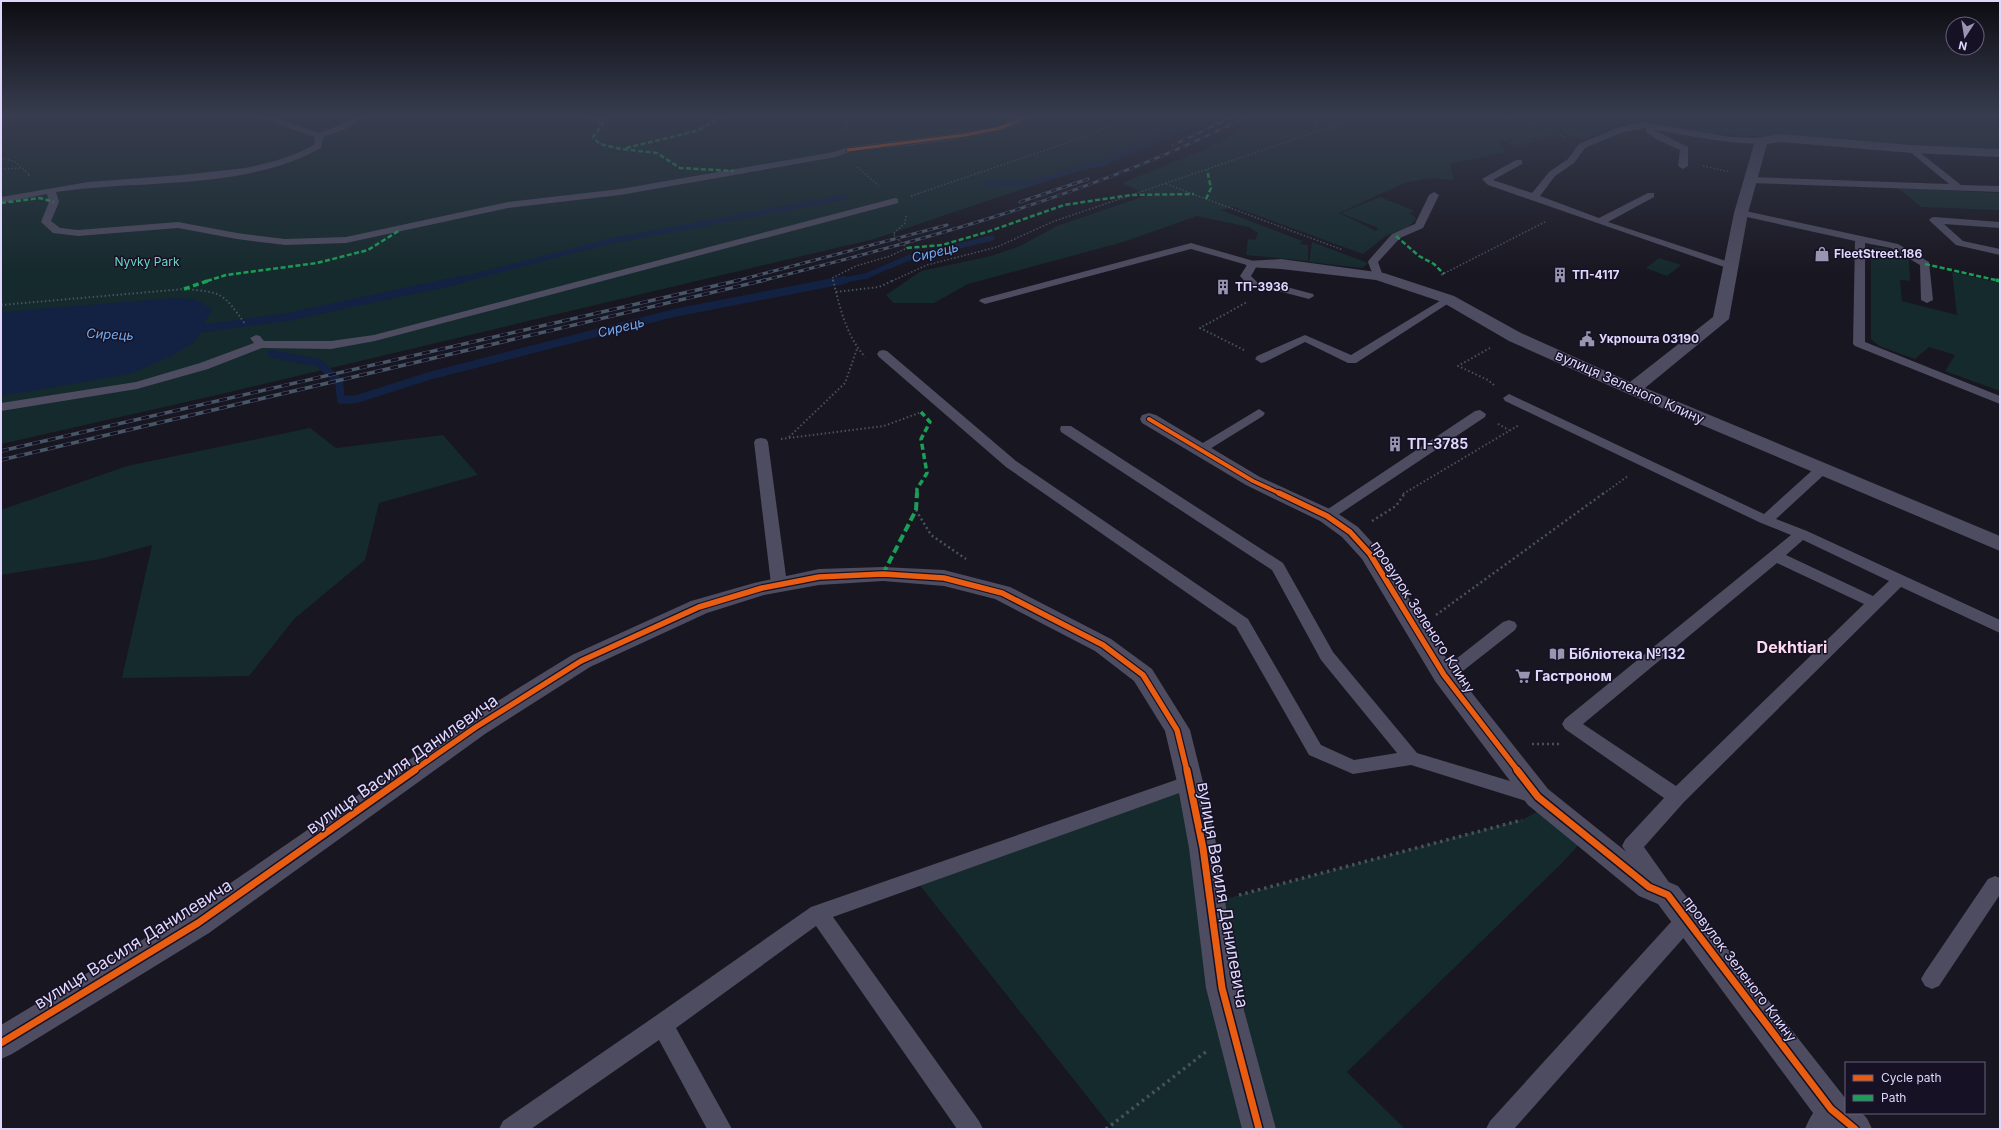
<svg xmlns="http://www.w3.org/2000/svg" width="2001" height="1130" font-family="Inter,sans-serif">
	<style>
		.green { fill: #152a2c }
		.water { fill: #132243 }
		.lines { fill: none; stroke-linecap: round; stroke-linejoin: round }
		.stream-far1 { stroke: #132243; stroke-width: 5.5 }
		.stream { stroke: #132243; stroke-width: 8 }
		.path-far3 { stroke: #495260; stroke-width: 1.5; stroke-dasharray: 1.5 2; stroke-linecap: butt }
		.path-far2 { stroke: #495260; stroke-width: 2; stroke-dasharray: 1.5 2.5; stroke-linecap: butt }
		.path-far1 { stroke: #495260; stroke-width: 2.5; stroke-dasharray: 2 3; stroke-linecap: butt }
		.path { stroke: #495260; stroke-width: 3.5; stroke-dasharray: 2.5 4; stroke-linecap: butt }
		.service { fill: #4e4c60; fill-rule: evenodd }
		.minor { fill: #4e4c60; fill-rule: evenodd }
		.rail-far1-casing { stroke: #485768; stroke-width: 3 }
		.rail-casing { stroke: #485768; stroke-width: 3.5 }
		.rail-far1 { stroke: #161125; stroke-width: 2; stroke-dasharray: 5.5; stroke-linecap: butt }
		.rail { stroke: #161125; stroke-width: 2.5; stroke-dasharray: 8; stroke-linecap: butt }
		.quiet-far2 { stroke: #1a9f57; stroke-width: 2.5; stroke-dasharray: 5 2.5; stroke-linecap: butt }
		.quiet-far1 { stroke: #1a9f57; stroke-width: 3.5; stroke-dasharray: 6 3.5; stroke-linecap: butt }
		.quiet { stroke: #1a9f57; stroke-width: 4; stroke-dasharray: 8 4; stroke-linecap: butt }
		.cycleway-far3-casing { stroke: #161125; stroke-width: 4.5 }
		.cycleway-far2-casing { stroke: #161125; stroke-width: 6 }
		.cycleway-far1-casing { stroke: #161125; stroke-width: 8 }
		.cycleway-casing { stroke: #161125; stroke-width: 10 }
		.cycleway-far3 { stroke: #e95d12; stroke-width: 3 }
		.cycleway-far2 { stroke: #e95d12; stroke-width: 4 }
		.cycleway-far1 { stroke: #e95d12; stroke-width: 5.5 }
		.cycleway { stroke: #e95d12; stroke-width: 7 }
		.labels { text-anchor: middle; stroke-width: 3; stroke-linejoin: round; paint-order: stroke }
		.far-poi-label { font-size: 12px; font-weight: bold; fill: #dfd8fc; stroke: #161125; text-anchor: start }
		.far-park-label { font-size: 12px; fill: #6ad6c3; stroke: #161125 }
		.far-water-label { font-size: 13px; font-style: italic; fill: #70acf2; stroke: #161125 }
		.street-label { font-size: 14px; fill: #dfd8fc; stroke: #161125 }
		.poi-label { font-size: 14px; font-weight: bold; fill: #dfd8fc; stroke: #161125; text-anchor: start }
		.quarter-label { font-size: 16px; font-weight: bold; fill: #fcdaed; stroke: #161125 }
		.near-street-label { font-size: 17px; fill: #dfd8fc; stroke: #161125 }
	</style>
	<rect width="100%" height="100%" fill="#181620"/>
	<!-- green -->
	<g class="green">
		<polygon points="1,116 1206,116 1085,168 874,239 204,398 1,444"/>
		<polygon points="1270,116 2000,116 2000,149 1710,134 1619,119 1622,123 1584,139 1564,134 1556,128 1549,130 1554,135 1538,140 1529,138 1535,141 1519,147 1507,143 1521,136 1498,142 1506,152 1450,164 1454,180 1432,178 1404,183 1339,213 1376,231 1378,228 1341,213 1380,197 1415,211 1408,214 1413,215 1416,219 1407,228 1387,235 1363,254 1234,207 1221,210 1302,241 1300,244 1308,245 1308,261 1246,255 1248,239 1255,240 1258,233 1249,227 1197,216 1123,242 968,284 934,303 894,303 886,295 921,271 991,256 1020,246 1057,226 1148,195 1122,183 1201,151"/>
		<polygon points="1898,188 2000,193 2000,210 1921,207"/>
		<polygon points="1312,242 1368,263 1362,268 1309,262"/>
		<path d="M 1871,248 C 1886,247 1896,251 1909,259 L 1910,281 L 1900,280 L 1902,301 L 1957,315 L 1952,272 L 2000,283 L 2000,391 L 1945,371 L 1955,355 L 1929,347 L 1915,359 L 1879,346 L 1871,339 Z"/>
		<polygon points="1659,258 1681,265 1667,276 1646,268"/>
		<polygon points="310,428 336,448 443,435 478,475 379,503 365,560 294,619 249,676 122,678 152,545 100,559 1,575 1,510 127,466"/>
		<polygon points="1182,784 1210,903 1524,819 1549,805 1586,837 1561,864 1347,1072 1405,1129 1113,1129 914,878"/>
	</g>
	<!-- water -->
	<polygon class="water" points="175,298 195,299 212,309 196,341 172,356 130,374 1,396 1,312"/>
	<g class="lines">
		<!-- stream-far1 -->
		<g class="stream-far1">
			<polyline points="987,184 1031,183 1083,167 1101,164 1210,116"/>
			<polyline points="456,281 611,241 845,197"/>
			<polyline points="839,281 866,276 908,258 992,238"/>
		</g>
		<!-- stream -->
		<g class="stream">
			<polyline points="191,330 288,317 460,280"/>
			<polyline points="272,354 319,363 339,382 341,400 357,399 429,376 674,313 844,280"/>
		</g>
		<!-- path-far3 -->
		<g class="path-far3">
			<polyline points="845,116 847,132"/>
			<polyline points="1315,116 1318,132"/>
			<polyline points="1497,116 1542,125 1566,138"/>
			<polyline points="1,158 14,161 30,175 28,176"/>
			<polyline points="1703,166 1730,172"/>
			<polyline points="857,167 879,186"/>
			<polyline points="1,169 21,168"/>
			<polyline points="1166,184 1343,250"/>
			<polyline points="911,196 1081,138 1135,116"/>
			<polyline points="1441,275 1547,221"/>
			<polyline points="833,281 832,278 856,266 890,256 907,248 893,234 905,223 906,216"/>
			<polyline points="892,281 927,265 997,247 1052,222 1363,116"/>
		</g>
		<!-- path-far2 -->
		<g class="path-far2">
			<path d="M 833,280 C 840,308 846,335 865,357"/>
			<polyline points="836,292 879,287 894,280"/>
			<path d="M 1,305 L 184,289 C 223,292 223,293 245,324"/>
			<polyline points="1490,348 1458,366 1488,380 1495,386"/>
			<polyline points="1244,350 1200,328 1247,302"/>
			<polyline points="1498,424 1509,430"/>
			<polyline points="789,437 845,383 857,349"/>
			<polyline points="781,439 884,426 919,413"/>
			<polyline points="1403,494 1519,425"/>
			<polyline points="1603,494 1628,476"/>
		</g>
		<!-- path-far1 -->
		<g class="path-far1">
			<polyline points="916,510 931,535 966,559"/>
			<polyline points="1372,521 1396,506 1405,493"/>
			<polyline points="1436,615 1604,493"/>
			<polyline points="1532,744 1559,744"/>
		</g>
		<!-- path -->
		<g class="path">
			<polyline points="1239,895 1522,820"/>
			<polyline points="1106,1129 1207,1051"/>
		</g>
		<!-- service -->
		<g class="service">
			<path d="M 255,116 L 268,116 L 319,133 L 340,125 L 356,116 L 367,116 L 346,129 L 323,137 L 321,148 C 244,191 141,179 56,192 L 59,202 L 51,221 L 60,228 L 78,230 L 178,222 L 237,233 L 285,239 L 346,237 L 508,202 L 620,189 L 834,152 L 848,147 L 965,132 L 998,126 L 1021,116 L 1033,116 C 1006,139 889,147 849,152 L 836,157 L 620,195 L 508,208 L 346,243 L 285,245 L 237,239 L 178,228 L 78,236 L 53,233 L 41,222 L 49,202 L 47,194 L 1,203 L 1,197 L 88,182 L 182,175 L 245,168 C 270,163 292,157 314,145 L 315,137 Z"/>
			<path d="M 1642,122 L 1731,137 L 1761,138 L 1765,141 C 1756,150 1671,132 1654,130 L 1688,147 L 1688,166 L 1683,169 L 1678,166 L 1680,150 L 1658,140 L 1646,132 L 1646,128 L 1623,132 L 1585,148 L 1574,163 L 1555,176 L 1540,196 L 1599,218 L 1648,193 L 1654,193 L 1654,197 L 1608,222 L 1735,264 L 1736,266 L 1735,268 L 1727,268 L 1488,185 L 1482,179 L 1516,160 L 1522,160 L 1522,164 L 1493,180 L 1532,193 L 1549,172 L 1568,159 L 1579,144 L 1617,128 Z"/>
			<polygon points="1912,146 1961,185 2000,186 2000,192 1750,183 1745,180 1750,177 1949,184 1909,151 1909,147"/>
			<polygon points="1434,192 1439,195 1423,228 1400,238 1378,262 1383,276 1378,279 1374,278 1368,262 1369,260 1392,234 1415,224 1429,195"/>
			<polygon points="895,198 898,199 898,203 375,341 331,349 262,348 208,369 137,389 1,411 1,403 136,382 200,363 254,343 250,338 256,335 260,336 264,341 331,341 374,335"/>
			<polygon points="1741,210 1898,244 1929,262 1933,300 1927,303 1921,300 1920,265 1891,248 1865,243 1865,342 2000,396 2000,404 1855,346 1853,344 1855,241 1738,215 1736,213 1738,211"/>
			<polygon points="1934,217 2000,222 2000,228 1944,224 1963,241 2000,249 2000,255 1956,245 1931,222 1929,220 1931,218"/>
			<polygon points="1191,243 1257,262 1258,264 1251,276 1258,283 1283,286 1313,294 1314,296 1309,299 1282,292 1251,288 1240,276 1247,265 1191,249 985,304 979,301 981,299"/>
			<polygon points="1448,296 1454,299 1452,301 1356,363 1348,363 1305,342 1265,362 1261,363 1255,359 1257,356 1305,335 1351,355"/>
			<polygon points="883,350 887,351 1016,461 1248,619 1321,745 1354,760 1397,753 1321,660 1272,570 1061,432 1060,429 1061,426 1071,426 1283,563 1333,652 1417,753 1543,791 1545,796 1543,801 1536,804 1411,765 1353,774 1309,755 1236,627 1006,467 879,357 877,354 879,351"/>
			<path d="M 1509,394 L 1764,514 L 1817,466 L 1827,466 L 1829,469 L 1827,472 L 1776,519 L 1807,531 L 2000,620 L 2000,633 L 1901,587 L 1684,802 L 1644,847 L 1673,888 L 1670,894 L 1663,897 L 1656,894 L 1622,846 L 1625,840 L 1664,798 L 1565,729 L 1562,724 L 1565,719 L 1791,535 L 1761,523 L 1505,401 L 1503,398 ZM 1803,540 L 1889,581 L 1873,596 L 1786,555 ZM 1777,563 L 1864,604 L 1676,786 L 1583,724 Z"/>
			<polygon points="1259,409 1265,413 1263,416 1205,452 1195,452 1193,449"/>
			<polygon points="1480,410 1486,414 1485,417 1332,519 1322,519 1320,516 1322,513 1475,411"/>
			<polygon points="761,438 766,439 768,442 787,584 784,588 779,589 774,588 771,584 754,442 756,439"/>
			<polygon points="1509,620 1515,622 1517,626 1515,630 1459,674 1444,681 1438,679 1436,675 1438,671 1447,666 1503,622"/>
			<polygon points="1190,775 1196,777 1199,782 1196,787 833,917 979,1121 983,1129 957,1129 816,926 676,1028 732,1129 707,1129 659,1040 531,1129 499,1129 503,1121 654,1017 811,907"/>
			<polygon points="1995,876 2000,878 2000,897 1999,896 1939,986 1932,989 1925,986 1921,979 1925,972 1988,879"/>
			<polygon points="1687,910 1694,912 1697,919 1694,926 1514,1129 1486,1129 1490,1121 1680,912"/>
			<path d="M 1831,1097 L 1839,1101 L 1843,1109 L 1831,1129 L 1805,1129 C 1810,1116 1818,1103 1831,1097 Z"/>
		</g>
		<!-- minor -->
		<g class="minor">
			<polygon points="1780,134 1912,145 2000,149 2000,157 1912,153 1780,142 1767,144 1748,213 1729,319 1645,388 2000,536 2000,551 1626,393 1509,341 1442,302 1376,280 1281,269 1248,267 1245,264 1248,261 1281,259 1384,273 1454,296 1521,333 1630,382 1713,317 1734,213 1755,141 1757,138"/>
			<path d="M 1149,413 L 1156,415 L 1260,477 L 1334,511 L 1358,527 L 1378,549 L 1453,669 L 1548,789 L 1659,878 L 1678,886 L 1846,1099 L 1846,1113 C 1864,1113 1865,1112 1872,1129 L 1828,1129 L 1819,1121 L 1658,904 L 1639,896 L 1528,805 L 1435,681 L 1362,559 L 1342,537 L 1320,521 L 1246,485 L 1142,423 L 1140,419 L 1142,415 Z"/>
			<polygon points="883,567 944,570 1010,587 1111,639 1152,669 1190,730 1203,782 1217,848 1238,988 1276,1129 1242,1129 1206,988 1189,848 1177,782 1165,731 1134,681 1095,651 995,599 944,586 883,581 819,585 764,595 707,613 590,667 485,734 209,933 12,1054 1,1059 1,1025 187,913 467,720 572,655 691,601 754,583 819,569"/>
		</g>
		<!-- rail-far1 casing -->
		<g class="rail-far1-casing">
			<g id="rail-far1">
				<polyline points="1173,145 1235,116"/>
				<polyline points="1020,202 1088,179"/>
				<polyline points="736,281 947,225"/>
				<path d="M 761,281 C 928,239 1094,194 1248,116"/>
			</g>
		</g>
		<!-- rail casing -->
		<g class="rail-casing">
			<g id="rail">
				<polyline points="1,451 740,280"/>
				<polyline points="1,460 765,280"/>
			</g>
		</g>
		<!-- rail-far1 -->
		<use href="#rail-far1" class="rail-far1"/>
		<!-- rail -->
		<use href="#rail" class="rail"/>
		<!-- quiet-far2 -->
		<g class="quiet-far2">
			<polyline points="584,116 602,123"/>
			<polyline points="609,116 593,137 600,144 621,149 657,153 680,168 734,171"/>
			<polyline points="626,148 696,131 725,116"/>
			<polyline points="1206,199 1211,188 1207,170"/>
			<polyline points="1,203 40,198 54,202"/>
			<polyline points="1396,236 1419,256 1434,264 1444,274"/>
			<polyline points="907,248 942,245 987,232 1064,205 1131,195 1194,194"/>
			<polyline points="1925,264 2000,281"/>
			<polyline points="207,281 226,275 317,263 368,250 400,230"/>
		</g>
		<!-- quiet-far1 -->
		<g class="quiet-far1">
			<polyline points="1996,280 2000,281"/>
			<polyline points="184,289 210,280"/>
			<polyline points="917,494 917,489 927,473 921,439 930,422 921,412"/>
		</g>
		<!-- quiet -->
		<polyline class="quiet" points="883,574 916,510 917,493"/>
		<!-- cycleway-far3 casing -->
		<g class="cycleway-far3-casing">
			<polyline id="cycleway-far3" points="848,150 965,135 1000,128 1029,116"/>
		</g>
		<!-- cycleway-far2 casing -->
		<g class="cycleway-far2-casing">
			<polyline id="cycleway-far2" points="1149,419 1253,481 1281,494"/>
		</g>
		<!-- cycleway-far1 casing -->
		<g class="cycleway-far1-casing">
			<g id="cycleway-far1">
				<polyline points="1279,493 1327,516 1350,532 1370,554 1444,675 1518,771"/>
				<polyline points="413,771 476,727 581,661 699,607 762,588 819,577 883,574 944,578 1002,593 1103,645 1143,675 1177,730 1187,771"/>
			</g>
		</g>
		<!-- cycleway casing -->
		<g class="cycleway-casing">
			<g id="cycleway">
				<polyline points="1187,770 1203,848 1222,988 1259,1129"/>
				<polyline points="1517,770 1538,797 1649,887 1668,895 1831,1109 1855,1129"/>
				<polyline points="1,1043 198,923 415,770"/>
			</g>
		</g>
		<!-- cycleway-far3 -->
		<use href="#cycleway-far3" class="cycleway-far3"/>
		<!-- cycleway-far2 -->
		<use href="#cycleway-far2" class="cycleway-far2"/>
		<!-- cycleway-far1 -->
		<use href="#cycleway-far1" class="cycleway-far1"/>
		<!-- cycleway -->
		<use href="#cycleway" class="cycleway"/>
	</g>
	<!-- sky -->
	<linearGradient id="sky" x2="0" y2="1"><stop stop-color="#0d0c12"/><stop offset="0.42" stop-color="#373c4e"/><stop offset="1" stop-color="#373c4e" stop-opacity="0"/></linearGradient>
	<rect width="2001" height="275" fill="url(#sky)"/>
	<!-- icons -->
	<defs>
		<g id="shop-bare" transform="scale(1.2)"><path d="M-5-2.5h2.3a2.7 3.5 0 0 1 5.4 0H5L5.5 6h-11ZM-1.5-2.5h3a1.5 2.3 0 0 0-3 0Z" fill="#9994af" stroke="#161125" stroke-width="2.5" paint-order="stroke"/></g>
		<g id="building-bare" transform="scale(1.2)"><path d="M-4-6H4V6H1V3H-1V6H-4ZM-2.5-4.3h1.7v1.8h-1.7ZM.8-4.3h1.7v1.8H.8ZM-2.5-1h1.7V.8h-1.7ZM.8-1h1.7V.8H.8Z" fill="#9994af" stroke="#161125" stroke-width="2.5" paint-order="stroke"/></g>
		<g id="civic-bare" transform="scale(1.2)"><path d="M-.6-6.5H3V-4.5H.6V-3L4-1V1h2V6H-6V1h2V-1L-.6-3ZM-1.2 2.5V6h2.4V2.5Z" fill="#9994af" stroke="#161125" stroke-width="2.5" paint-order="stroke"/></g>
		<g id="library-bare" transform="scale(1.2)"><path d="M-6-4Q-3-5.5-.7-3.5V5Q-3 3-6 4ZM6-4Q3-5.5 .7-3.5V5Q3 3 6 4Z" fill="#9994af" stroke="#161125" stroke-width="2.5" paint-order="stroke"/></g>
		<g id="supermarket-bare" transform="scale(1.2)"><path d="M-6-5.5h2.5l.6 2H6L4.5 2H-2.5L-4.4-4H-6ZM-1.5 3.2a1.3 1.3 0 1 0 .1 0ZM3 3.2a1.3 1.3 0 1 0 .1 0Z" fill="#9994af" stroke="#161125" stroke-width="2.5" paint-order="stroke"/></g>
	</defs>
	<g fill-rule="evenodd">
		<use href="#shop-bare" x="1822" y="254"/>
		<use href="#building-bare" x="1560" y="275"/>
		<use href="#building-bare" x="1223" y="287"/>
		<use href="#civic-bare" x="1587" y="339"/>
		<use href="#building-bare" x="1395" y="444"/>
		<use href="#library-bare" x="1557" y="654"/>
		<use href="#supermarket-bare" x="1523" y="676"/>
	</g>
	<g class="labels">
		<!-- far-poi labels -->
		<g class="far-poi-label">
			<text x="1834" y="258">FleetStreet.186</text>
			<text x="1572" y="279">ТП-4117</text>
			<text x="1235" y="291">ТП-3936</text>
			<text x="1599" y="343">Укрпошта 03190</text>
		</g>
		<!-- far-park labels -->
		<g class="far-park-label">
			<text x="147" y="266">Nyvky Park</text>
		</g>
		<!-- far-water labels -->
		<g class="far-water-label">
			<text transform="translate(935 252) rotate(-14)" y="5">Сирець</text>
			<text transform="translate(621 327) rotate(-14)" y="5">Сирець</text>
			<text transform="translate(110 334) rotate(3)" y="5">Сирець</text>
		</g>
		<!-- street labels -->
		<g class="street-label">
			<text transform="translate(1630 387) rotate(24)" y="5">вулиця Зеленого Клину</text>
			<text transform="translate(1423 617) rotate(57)" y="5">провулок Зеленого Клину</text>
			<text transform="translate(1740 969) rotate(53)" y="5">провулок Зеленого Клину</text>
		</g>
		<!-- poi labels -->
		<g class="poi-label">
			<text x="1407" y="449">ТП-3785</text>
			<text x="1569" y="659">Бібліотека №132</text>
			<text x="1535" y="681">Гастроном</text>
		</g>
		<!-- quarter labels -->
		<g class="quarter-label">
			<text x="1792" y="653">Dekhtiari</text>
		</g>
		<!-- near-street labels -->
		<g class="near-street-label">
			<text transform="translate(402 764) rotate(-35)" y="6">вулиця Василя Данилевича</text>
			<text transform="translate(1223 895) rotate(80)" y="6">вулиця Василя Данилевича</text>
			<text transform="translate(133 944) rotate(-32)" y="6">вулиця Василя Данилевича</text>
		</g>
	</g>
	<!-- border -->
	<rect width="2001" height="1130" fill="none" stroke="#dfd8fc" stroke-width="4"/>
	<!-- legend -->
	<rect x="1845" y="1062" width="140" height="52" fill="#161125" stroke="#66617b"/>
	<rect x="1853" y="1075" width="20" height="6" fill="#e95d12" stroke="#66617b"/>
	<text x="1881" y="1082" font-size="12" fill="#dfd8fc">Cycle path</text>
	<rect x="1853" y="1095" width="20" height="6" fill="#1a9f57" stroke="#66617b"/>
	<text x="1881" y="1102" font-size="12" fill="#dfd8fc">Path</text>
	<!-- north arrow -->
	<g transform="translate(1965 36) rotate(192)"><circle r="19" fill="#161125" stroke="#66617b"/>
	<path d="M0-3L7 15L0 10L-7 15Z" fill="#9994af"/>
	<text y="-6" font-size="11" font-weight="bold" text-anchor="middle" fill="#dfd8fc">N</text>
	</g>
</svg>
